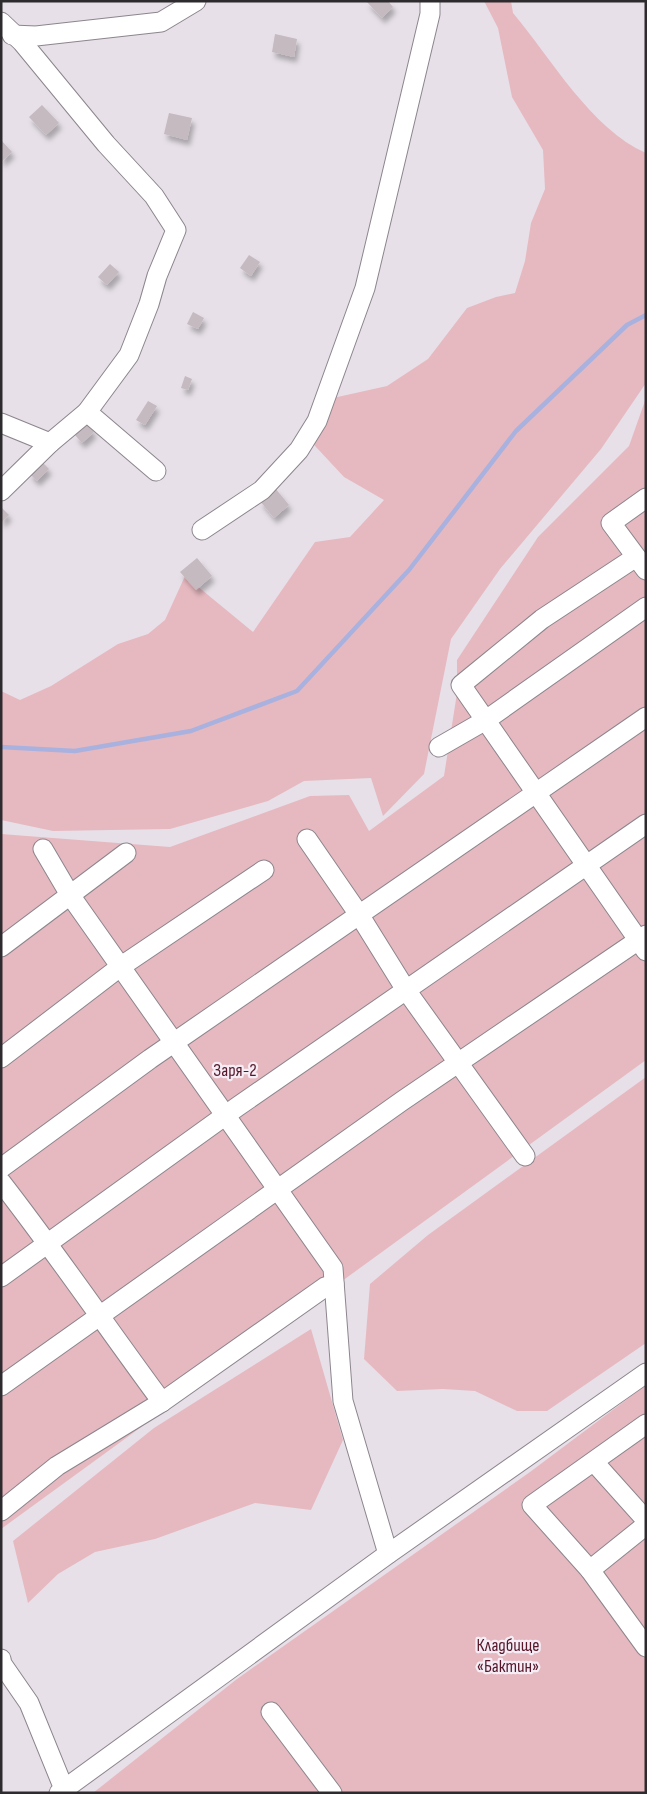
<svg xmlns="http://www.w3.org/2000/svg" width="647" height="1794" font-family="'Sofia Sans Condensed',sans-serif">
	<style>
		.green { fill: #e6b9c0 }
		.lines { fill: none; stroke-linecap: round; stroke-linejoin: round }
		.stream { stroke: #a9b1df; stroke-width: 4.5 }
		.building { fill: #c4babf; filter: url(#shadow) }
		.minor-casing { stroke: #8c858d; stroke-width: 21 }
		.minor { stroke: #fff; stroke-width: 19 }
		.labels { text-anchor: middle; stroke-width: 4.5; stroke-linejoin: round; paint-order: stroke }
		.park-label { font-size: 18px; fill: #571729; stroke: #f4edf5 }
	</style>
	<defs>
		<filter id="shadow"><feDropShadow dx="3" dy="5.5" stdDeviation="2.5" flood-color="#0004"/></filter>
	</defs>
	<rect width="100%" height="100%" fill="#e7e0e8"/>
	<!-- green -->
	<g class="green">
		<path d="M 484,1 L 511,1 L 513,13 C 551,58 591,129 646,153 L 646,383 L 601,449 L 500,569 L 451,639 L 424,774 L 383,816 L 371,778 L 304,781 L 268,801 L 170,829 L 53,831 L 1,820 L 1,691 L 20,700 L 51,686 L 118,644 L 148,634 L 165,620 L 185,576 L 253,632 L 315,542 L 350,537 L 384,500 L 344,477 L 302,432 L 333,398 L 387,386 L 428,359 L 467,308 L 496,297 L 515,293 L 525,261 L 531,223 L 545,189 L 543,150 L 512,97 L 498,28 Z"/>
		<polygon points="646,398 646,1060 1,1529 1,834 170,847 310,796 349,795 369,831 444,776 457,693 457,660 538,537 629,446"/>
		<polygon points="646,1077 646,1343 547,1411 517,1411 475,1391 443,1389 397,1391 364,1359 370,1284 428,1235"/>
		<polygon points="311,1329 343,1440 311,1510 255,1503 155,1539 95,1552 58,1574 28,1603 13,1541 154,1428"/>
		<polygon points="646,1385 646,1793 93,1793 237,1679 530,1472"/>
	</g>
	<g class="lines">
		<!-- stream -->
		<polyline class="stream" points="1,747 75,751 191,731 297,691 409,570 516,431 627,325 646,315"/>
	</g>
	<!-- building -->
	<g class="building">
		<polygon points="366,1 388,1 393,7 382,18"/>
		<polygon points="275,34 297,39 294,57 272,52"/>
		<polygon points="42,105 59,123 46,135 29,117"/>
		<polygon points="169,113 192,118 187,140 164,134"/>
		<polygon points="1,140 12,152 1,162"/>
		<polygon points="249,255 260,262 251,276 240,268"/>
		<polygon points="110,264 119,272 107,285 98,277"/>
		<polygon points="193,312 204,318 198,329 187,324"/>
		<polygon points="185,376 192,379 188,390 181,388"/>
		<polygon points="148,401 157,406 145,425 136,420"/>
		<polygon points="87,424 94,432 82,443 75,435"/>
		<polygon points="41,461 49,469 37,481 29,473"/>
		<polygon points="275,488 289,505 274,518 260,501"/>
		<polygon points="1,507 9,515 1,523"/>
		<polygon points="197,558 212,576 196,590 180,572"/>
	</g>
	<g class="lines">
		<!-- minor casing -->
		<g class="minor-casing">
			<g id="minor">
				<polyline points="1,22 22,42 106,144 154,196 176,230 157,276 149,304 129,355 87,412 50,443 1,491"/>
				<polyline points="12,35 36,36 161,22 196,1"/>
				<polyline points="87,412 156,471"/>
				<polyline points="1,423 50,443"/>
				<polyline points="646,498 611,523 646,570"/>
				<polyline points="202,530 262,490 299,450 317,421 365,288 430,14 430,1"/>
				<polyline points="636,557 542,619 461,685 646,951"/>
				<polyline points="439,747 486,720 646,607"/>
				<polyline points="307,839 360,916 406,990 525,1156"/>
				<polyline points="43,849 70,895 333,1268 343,1401 388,1554"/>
				<polyline points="1,947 126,853"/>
				<polyline points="1,1058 120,967 264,870"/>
				<polyline points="1,1168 150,1059 646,717"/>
				<path d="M 1,1182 C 57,1254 108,1329 162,1402"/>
				<polyline points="1,1277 237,1107 646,824"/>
				<polyline points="1,1386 402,1101 646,935"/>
				<polyline points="646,1424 532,1505 590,1570 646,1647"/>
				<polyline points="594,1462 646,1520"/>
				<polyline points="1,1511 57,1466 162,1402 325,1287 334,1284"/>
				<polyline points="590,1570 646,1525"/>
				<polyline points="1,1659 2,1664 29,1703 64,1789"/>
				<polyline points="271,1712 332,1793"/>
				<polyline points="59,1793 388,1554 646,1373"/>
			</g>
		</g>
		<!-- minor -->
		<use href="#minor" class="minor"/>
	</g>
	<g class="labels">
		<!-- park labels -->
		<g class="park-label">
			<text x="235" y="1076">Заря-2</text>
			<text x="508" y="1651">Кладбище<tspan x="508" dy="21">«Бактин»</tspan></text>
		</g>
	</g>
	<!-- border -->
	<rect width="647" height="1794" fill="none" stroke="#2e2b2e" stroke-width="5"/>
</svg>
